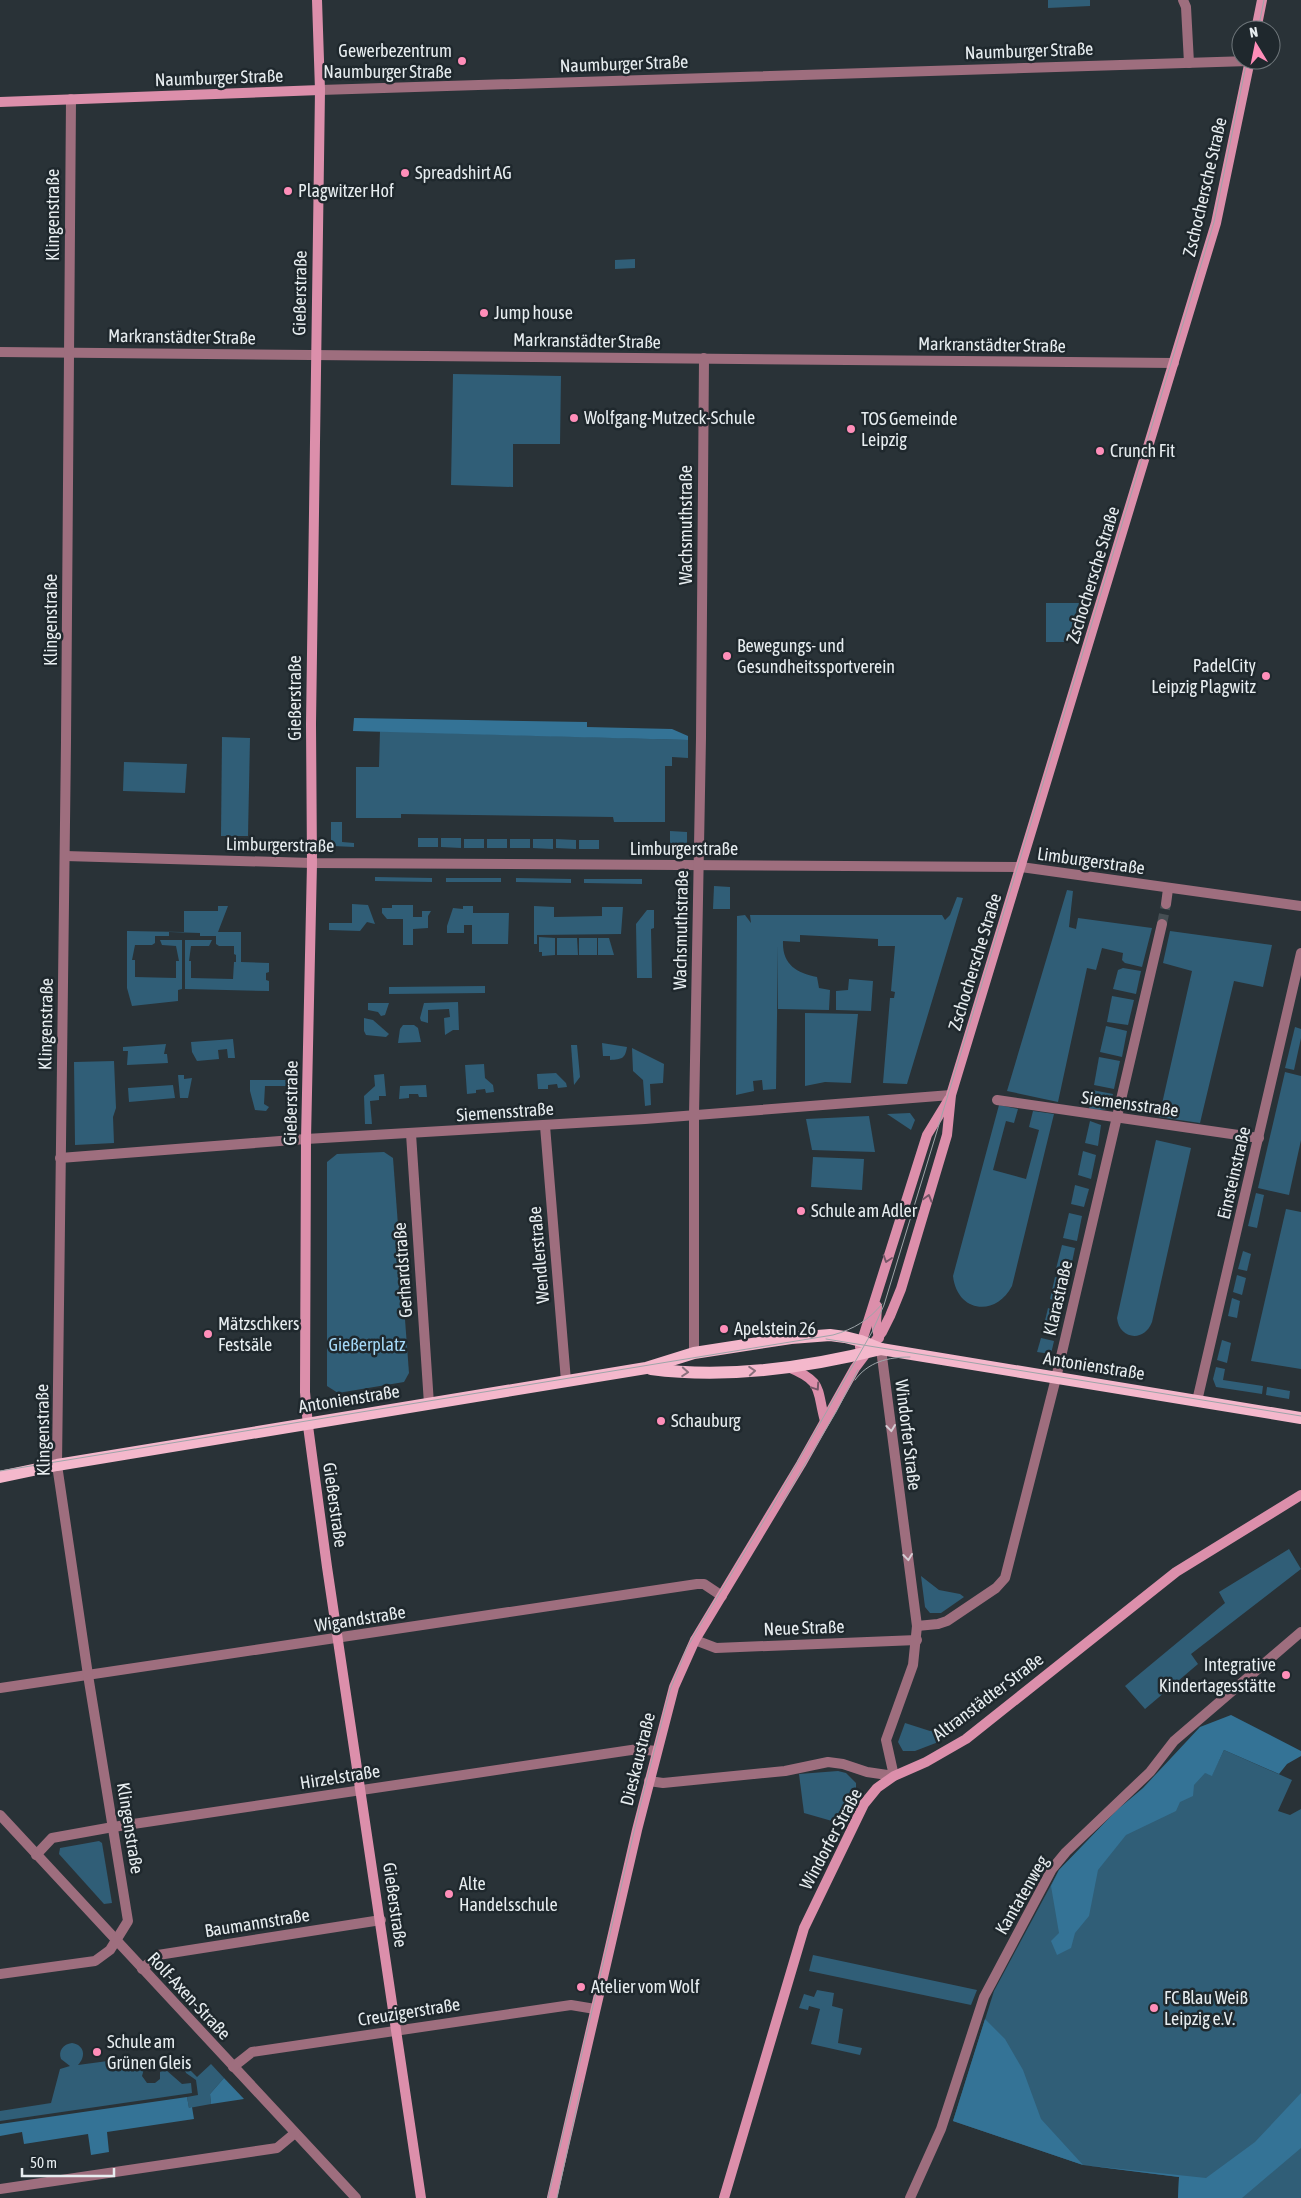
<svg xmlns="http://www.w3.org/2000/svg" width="1301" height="2198" font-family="'Asap Condensed',sans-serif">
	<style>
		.green { fill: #305e77 }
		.forest { fill: #347396 }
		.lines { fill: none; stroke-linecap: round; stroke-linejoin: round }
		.street-tunnel { stroke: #464e53; stroke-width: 10; stroke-dasharray: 10 5; stroke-linecap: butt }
		.street { stroke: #9e6e7e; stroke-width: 10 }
		.secondary { stroke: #dc8fab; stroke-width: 10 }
		.primary { stroke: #f4b8cc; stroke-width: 12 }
		.tram { stroke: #9ea5a9; stroke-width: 1 }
		.oneway { stroke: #745666 }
		.oneway2 { stroke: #8a707c }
		.oneway3 { stroke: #d5cdd4 }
		.poi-dot { fill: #ff8eb9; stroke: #1f282d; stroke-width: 2 }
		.labels { text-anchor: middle; stroke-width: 5; stroke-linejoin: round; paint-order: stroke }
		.poi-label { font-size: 18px; fill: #e7edf0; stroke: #1f282d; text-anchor: start }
		.street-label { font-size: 18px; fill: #e7edf0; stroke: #1f282d }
		.park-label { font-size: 18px; fill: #a5d8f7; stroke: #1f282d }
	</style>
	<rect width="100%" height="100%" fill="#293237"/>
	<!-- green -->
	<g class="green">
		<polygon points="1048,0 1090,0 1090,6 1048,8"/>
		<polygon points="635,259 635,268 615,269 615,260"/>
		<polygon points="453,374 561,376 560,444 513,444 513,487 451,485"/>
		<polygon points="1046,603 1079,603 1067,642 1046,642"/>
		<polygon points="380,731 688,740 688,758 672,757 672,766 665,766 665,822 614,822 613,817 401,814 401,818 356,818 356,767 379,767"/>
		<polygon points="222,737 250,738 248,836 221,836"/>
		<polygon points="124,762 187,764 185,793 123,791"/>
		<polygon points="331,822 342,822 342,842 354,843 354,847 333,846 331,844"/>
		<polygon points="670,831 687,832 687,848 684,850 658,850 658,846 670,846"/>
		<rect x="418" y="838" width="20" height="9"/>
		<polygon points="441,838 461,838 461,848 441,847"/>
		<rect x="464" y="839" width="20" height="9"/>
		<rect x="487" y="839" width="20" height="9"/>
		<rect x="510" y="839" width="20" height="9"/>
		<polygon points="533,839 553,839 553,849 533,848"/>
		<polygon points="556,839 576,840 576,849 556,848"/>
		<rect x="579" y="840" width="20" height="9"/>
		<polygon points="375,877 432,878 432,882 375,881"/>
		<rect x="446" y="878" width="55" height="4"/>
		<polygon points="516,878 571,879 571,883 516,882"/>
		<polygon points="584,879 642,879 642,884 584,883"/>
		<polygon points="714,886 730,887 730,909 713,909"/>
		<polygon points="1067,890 1073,891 1069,927 1076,929 1078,918 1152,928 1142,967 1125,963 1122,960 1123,953 1102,948 1096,970 1087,968 1058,1102 1007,1091"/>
		<path d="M 957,897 L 963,898 L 907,1084 L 883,1083 L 890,998 L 894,998 L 895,992 L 891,991 L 895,946 L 878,946 L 878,939 L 800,935 L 800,942 L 783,941 C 782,964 796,973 817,977 L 819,988 L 830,990 L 829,1010 L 778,1009 L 778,945 L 776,1089 L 763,1090 L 762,1080 L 753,1081 L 754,1091 L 736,1095 L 737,916 L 745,915 L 751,923 L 750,915 L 942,915 L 945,920 L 950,915 Z"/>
		<polygon points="352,904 368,905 375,924 367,922 360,931 329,930 329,923 352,923"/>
		<polygon points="392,905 413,905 413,917 422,917 422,911 431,911 428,916 428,928 413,929 413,945 403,945 403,919 387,919 382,913 382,908 392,908"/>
		<polygon points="218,906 228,906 218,932 241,932 241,962 269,963 269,972 266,973 266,980 269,981 269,991 185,989 185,940 212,940 209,946 191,946 189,961 191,961 191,978 233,979 234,962 236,962 236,955 234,954 234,946 219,946 216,944 216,936 200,936 200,933 169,932 169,936 155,936 155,943 152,945 135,945 132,960 135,960 135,977 176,978 176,961 179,961 176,946 162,945 160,940 182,940 182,989 178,990 178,1001 132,1006 127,988 127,931 184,932 184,911 218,911"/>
		<polygon points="463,906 473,906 473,913 509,913 508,944 472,944 472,925 464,925 464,933 447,933 447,926 453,908 463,909"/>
		<polygon points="534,906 554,907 554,917 602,916 602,907 623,907 621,934 537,935 537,944 534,944"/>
		<polygon points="647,910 654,910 654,928 651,929 652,978 637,978 636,924"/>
		<polygon points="1170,931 1272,945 1263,987 1234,981 1200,1123 1159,1117 1192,971 1163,963"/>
		<polygon points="539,937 555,938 555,955 542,956 542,952 539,952"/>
		<polygon points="557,938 577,938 578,955 557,955"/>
		<rect x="579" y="938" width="18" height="17"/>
		<polygon points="598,938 609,938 614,955 598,955"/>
		<polygon points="1123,968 1141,971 1136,994 1113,989 1118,970"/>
		<polygon points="849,979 873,981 871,1011 836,1010 836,991 848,990"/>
		<polygon points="485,986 485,993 389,994 389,987"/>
		<polygon points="1112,996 1134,1000 1128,1025 1107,1022"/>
		<polygon points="458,1002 459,1030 453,1030 445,1035 444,1018 450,1017 449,1009 428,1010 428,1023 421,1021 420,1018 424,1003"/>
		<polygon points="368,1003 389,1003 385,1015 381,1016 378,1012 368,1010"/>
		<polygon points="805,1013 858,1014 851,1083 825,1082 805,1086"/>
		<polygon points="364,1018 373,1020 389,1034 386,1037 366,1035 364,1031"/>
		<polygon points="403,1025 414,1025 418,1028 421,1042 398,1043 400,1029"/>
		<polygon points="1106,1026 1127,1031 1122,1057 1100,1052"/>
		<polygon points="1295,1027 1301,1029 1301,1038 1294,1070 1285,1068"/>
		<polygon points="233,1039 235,1058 228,1058 227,1049 218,1050 219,1059 197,1061 192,1052 191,1042"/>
		<path d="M 602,1043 L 627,1047 C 625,1059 622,1059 610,1060 L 610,1056 L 603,1056 Z"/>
		<polygon points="166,1044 164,1054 167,1054 168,1063 127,1065 128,1051 123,1051 123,1047"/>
		<polygon points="571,1045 577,1045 580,1077 574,1085"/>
		<polygon points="632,1048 664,1064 663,1083 650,1084 651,1105 645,1106 643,1080 633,1071"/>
		<polygon points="1099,1057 1120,1061 1114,1089 1094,1085"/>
		<polygon points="114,1061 116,1108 113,1117 114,1143 75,1145 74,1062"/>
		<polygon points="484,1064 485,1078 493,1085 494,1092 486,1093 485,1089 476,1090 476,1093 467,1094 465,1065"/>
		<polygon points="1285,1072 1301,1076 1301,1140 1289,1195 1258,1188"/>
		<polygon points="556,1073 566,1083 567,1087 558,1088 557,1084 548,1085 548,1089 538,1089 537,1074"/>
		<polygon points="384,1074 386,1096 379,1096 379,1100 370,1101 372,1124 365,1124 364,1096 375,1086 374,1075"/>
		<polygon points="178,1075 184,1075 184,1079 192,1078 188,1098 180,1098"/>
		<polygon points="250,1080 290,1080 290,1086 265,1086 264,1104 269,1107 266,1111 255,1110 250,1091"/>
		<polygon points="173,1085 175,1098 129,1102 128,1088"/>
		<polygon points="426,1085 427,1097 419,1097 418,1094 409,1094 409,1098 399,1099 400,1086"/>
		<polygon points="1092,1090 1113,1094 1108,1109 1099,1110 1089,1109"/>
		<path d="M 999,1105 L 1018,1109 L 1014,1123 L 1006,1121 L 993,1170 L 1026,1179 L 1039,1130 L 1029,1127 L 1033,1111 L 1054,1114 L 1012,1286 C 995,1318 957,1312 953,1276 Z"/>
		<polygon points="910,1113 915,1120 911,1130 887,1114"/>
		<polygon points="869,1116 875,1152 812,1150 806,1119"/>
		<polygon points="1090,1121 1101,1125 1098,1146 1085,1143"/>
		<path d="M 1156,1140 L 1191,1148 L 1152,1322 C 1144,1343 1119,1339 1117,1318 Z"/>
		<polygon points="1083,1151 1096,1155 1091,1179 1078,1175"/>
		<polygon points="384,1152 393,1158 409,1373 404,1382 338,1393 327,1386 327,1162 337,1154"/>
		<polygon points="813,1157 864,1159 862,1190 811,1187"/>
		<polygon points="1075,1185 1089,1189 1084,1207 1071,1204"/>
		<polygon points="1256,1193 1264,1195 1257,1228 1248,1226"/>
		<polygon points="1286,1209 1301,1212 1301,1369 1251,1361"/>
		<polygon points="1069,1213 1082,1216 1077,1241 1063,1238"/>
		<polygon points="1062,1245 1075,1248 1070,1272 1056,1269"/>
		<polygon points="1243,1251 1251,1254 1247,1271 1238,1269"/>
		<polygon points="1237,1275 1246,1278 1242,1295 1233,1292"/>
		<polygon points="1055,1277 1068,1280 1063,1302 1050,1299"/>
		<polygon points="1232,1298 1240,1301 1237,1318 1228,1316"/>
		<polygon points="1048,1308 1060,1312 1056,1332 1043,1329"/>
		<polygon points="1041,1338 1054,1341 1051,1354 1037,1352"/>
		<polygon points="1222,1340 1231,1343 1227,1363 1217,1360"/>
		<polygon points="1216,1367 1225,1369 1223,1380 1263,1386 1262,1394 1216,1387 1213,1379"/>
		<polygon points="1267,1387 1290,1391 1289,1399 1266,1395"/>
		<polygon points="1289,1549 1301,1569 1191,1654 1198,1664 1145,1709 1125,1686 1225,1603 1219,1592"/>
		<polygon points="921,1576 939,1590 960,1594 964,1597 941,1613 930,1613 925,1607"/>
		<polygon points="905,1723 930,1731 935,1730 941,1741 915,1751 903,1751 898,1742"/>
		<polygon points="1224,1750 1292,1780 1278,1811 1290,1815 1301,1809 1301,2198 1178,2198 1179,2177 1083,2165 953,2121 994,1991 1059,1870 1117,1810 1200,1771 1212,1775"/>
		<polygon points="838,1771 846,1773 856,1783 856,1791 839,1823 804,1813 799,1774"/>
		<polygon points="99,1841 102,1843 112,1903 104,1904 59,1854 60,1848"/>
		<polygon points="813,1955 977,1990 971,2005 809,1971"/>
		<polygon points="817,1990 834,1993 832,2006 843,2009 838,2043 862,2048 860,2055 811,2044 820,2009 809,2006 808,2010 799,2008 804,1994 814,1997"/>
		<path d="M 72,2043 C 85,2045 86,2057 78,2065 L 130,2058 L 144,2069 L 142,2076 L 147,2083 L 155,2083 L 160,2079 L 160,2072 L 166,2070 L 182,2084 L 191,2083 L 192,2093 L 0,2121 L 0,2111 L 51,2103 L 60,2069 L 70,2066 L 61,2059 C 58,2051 63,2044 72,2043 Z"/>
		<polygon points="211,2064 224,2078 210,2094 211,2104 189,2108 187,2097 198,2095 196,2080 186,2073 185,2070 189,2069 197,2077"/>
	</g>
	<!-- forest -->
	<g class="forest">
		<polygon points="354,718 587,722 587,727 672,729 688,736 688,740 353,731"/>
		<polygon points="1231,1715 1301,1751 1301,1756 1287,1764 1279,1774 1224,1750 1212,1776 1205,1773 1194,1785 1193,1796 1180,1802 1176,1811 1126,1835 1098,1870 1089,1916 1075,1933 1071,1948 1057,1955 1051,1941 1059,1933 1051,1886 1059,1870 1117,1810 1143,1788 1200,1727"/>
		<polygon points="985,2019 1005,2039 1023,2070 1041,2119 1083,2165 1206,2178 1255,2142 1301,2093 1301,2148 1242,2198 1178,2198 1179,2177 1083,2165 953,2121"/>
		<polygon points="224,2078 244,2099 211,2104 210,2094"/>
		<polygon points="187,2097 189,2108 192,2107 194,2119 107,2132 109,2152 91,2155 88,2134 24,2144 22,2132 0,2136 0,2124"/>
	</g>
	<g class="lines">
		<!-- street-tunnel -->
		<polyline class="street-tunnel" points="1162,924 1166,904"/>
		<!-- street -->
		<g class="street">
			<polyline points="1183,0 1186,7 1189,63"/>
			<polyline points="320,90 1249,61"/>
			<polyline points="0,352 1174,363"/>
			<polyline points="65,856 312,863 1021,867 1301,906"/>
			<polyline points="1166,904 1168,889"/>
			<polyline points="997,1100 1259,1138"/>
			<polyline points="545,1126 566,1381"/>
			<polyline points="411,1134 429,1404"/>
			<polyline points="60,1158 306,1139 645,1119 951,1095"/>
			<polyline points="694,1353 694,1115 701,738 704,358"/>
			<polyline points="1197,1401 1301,953"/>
			<polyline points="917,1626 938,1624 947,1621 996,1588 1005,1578 1056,1378 1162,924"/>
			<polyline points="695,1640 716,1648 917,1640"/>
			<polyline points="0,1688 697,1584 704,1584 722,1596"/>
			<polyline points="649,1781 663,1783 785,1771 828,1762 843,1764 867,1772 894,1776 886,1740 913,1665 917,1626 881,1349"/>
			<polyline points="0,1815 356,2198"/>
			<polyline points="36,1855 52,1838 113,1827 638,1749 656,1751"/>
			<polyline points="142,1969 158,1955 381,1920"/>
			<polyline points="0,1974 95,1961 110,1950 128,1921 88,1675 57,1465 66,742 71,99"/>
			<polyline points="233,2067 252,2052 571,2005 595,2009"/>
			<polyline points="0,2189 277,2148 295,2133"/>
			<polyline points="910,2198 941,2129 984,1997 1052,1869 1066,1852 1150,1772 1174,1741 1301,1632"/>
		</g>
		<!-- secondary -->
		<g class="secondary">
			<polyline points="317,0 320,90 311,724 312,863 306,1139 305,1392 308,1426 327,1567 421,2198"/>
			<polyline points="1256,30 1262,0"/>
			<polyline points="0,102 320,90"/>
			<polyline points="877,1306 876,1324 879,1338"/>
			<polyline points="860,1347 927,1135 949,1099"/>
			<path d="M 788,1367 C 824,1382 816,1388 825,1421"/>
			<polyline points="552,2198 637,1830 674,1687 695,1640 801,1464 855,1368 882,1332 890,1316 901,1289 947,1135 951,1095 1216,223 1250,60"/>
			<polyline points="724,2198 804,1928 864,1804 877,1788 894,1776 926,1762 966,1739 1176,1572 1301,1495"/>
		</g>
		<!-- primary -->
		<g class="primary">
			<path d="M 651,1369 C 727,1379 806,1368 881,1349"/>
			<polyline points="0,1477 57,1465 646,1368 694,1353 791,1338 830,1335 845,1337 861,1341 881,1349 1301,1418"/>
		</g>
		<!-- tram -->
		<g class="tram">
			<polyline points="1258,30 1264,0"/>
			<polyline points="826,1339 1301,1416"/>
			<path d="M 855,1380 C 868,1362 888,1357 910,1357"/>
			<path d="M 0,1471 L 833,1335 C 854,1329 869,1320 882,1304"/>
			<polyline points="782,1503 836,1412 858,1370"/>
			<polyline points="548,2198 640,1806 670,1690 687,1648 696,1632 771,1509 872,1332 884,1305 1214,222 1247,60"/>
			<polyline points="557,2198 582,2083"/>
		</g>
	</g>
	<!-- one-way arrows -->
	<defs><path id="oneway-chevron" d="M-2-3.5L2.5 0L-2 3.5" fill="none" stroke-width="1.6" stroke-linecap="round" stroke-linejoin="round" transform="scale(1.25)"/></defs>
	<g class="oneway">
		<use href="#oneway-chevron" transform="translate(928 1198) rotate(-74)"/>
		<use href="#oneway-chevron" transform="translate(887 1259) rotate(108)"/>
		<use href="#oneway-chevron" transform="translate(816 1387) rotate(56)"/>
	</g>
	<g class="oneway2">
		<use href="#oneway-chevron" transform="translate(752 1371) rotate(-4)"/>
		<use href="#oneway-chevron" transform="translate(685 1372) rotate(4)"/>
	</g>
	<g class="oneway3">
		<use href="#oneway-chevron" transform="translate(891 1428) rotate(83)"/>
		<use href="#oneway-chevron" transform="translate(908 1557) rotate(83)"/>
	</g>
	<!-- markers -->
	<g class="poi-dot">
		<circle cx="462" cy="61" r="5"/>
		<circle cx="405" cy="173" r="5"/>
		<circle cx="288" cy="191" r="5"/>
		<circle cx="484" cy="313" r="5"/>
		<circle cx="574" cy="418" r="5"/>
		<circle cx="851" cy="429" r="5"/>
		<circle cx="1100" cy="451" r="5"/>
		<circle cx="727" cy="656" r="5"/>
		<circle cx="1266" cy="676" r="5"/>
		<circle cx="801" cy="1211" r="5"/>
		<circle cx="724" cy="1329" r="5"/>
		<circle cx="208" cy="1334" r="5"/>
		<circle cx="661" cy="1421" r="5"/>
		<circle cx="1286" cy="1675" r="5"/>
		<circle cx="449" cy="1894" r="5"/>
		<circle cx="581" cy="1987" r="5"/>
		<circle cx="1154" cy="2008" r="5"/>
		<circle cx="97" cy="2052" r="5"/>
	</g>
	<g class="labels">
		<!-- poi labels -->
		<g class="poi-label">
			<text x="452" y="57" text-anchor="end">Gewerbezentrum<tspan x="452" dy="21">Naumburger Straße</tspan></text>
			<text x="415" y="179">Spreadshirt AG</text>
			<text x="298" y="197">Plagwitzer Hof</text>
			<text x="494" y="319">Jump house</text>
			<text x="584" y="424">Wolfgang-Mutzeck-Schule</text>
			<text x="861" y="425">TOS Gemeinde<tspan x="861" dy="21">Leipzig</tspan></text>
			<text x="1110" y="457">Crunch Fit</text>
			<text x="737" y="652">Bewegungs- und<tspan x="737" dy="21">Gesundheitssportverein</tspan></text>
			<text x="1256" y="672" text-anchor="end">PadelCity<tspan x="1256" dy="21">Leipzig Plagwitz</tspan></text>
			<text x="811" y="1217">Schule am Adler</text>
			<text x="218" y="1330">Mätzschkers<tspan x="218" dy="21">Festsäle</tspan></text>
			<text x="734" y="1335">Apelstein 26</text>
			<text x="671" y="1427">Schauburg</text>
			<text x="1276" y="1671" text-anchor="end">Integrative<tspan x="1276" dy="21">Kindertagesstätte</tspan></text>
			<text x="459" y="1890">Alte<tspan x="459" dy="21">Handelsschule</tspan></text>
			<text x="591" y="1993">Atelier vom Wolf</text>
			<text x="1164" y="2004">FC Blau Weiß<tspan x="1164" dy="21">Leipzig e.V.</tspan></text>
			<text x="107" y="2048">Schule am<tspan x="107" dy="21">Grünen Gleis</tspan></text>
		</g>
		<!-- street labels -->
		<g class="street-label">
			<text transform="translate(1029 51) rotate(-2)" y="6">Naumburger Straße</text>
			<text transform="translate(624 64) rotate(-2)" y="6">Naumburger Straße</text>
			<text transform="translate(219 78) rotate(-2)" y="6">Naumburger Straße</text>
			<text transform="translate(1205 187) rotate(-77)" y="6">Zschochersche Straße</text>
			<text transform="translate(53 215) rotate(-90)" y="6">Klingenstraße</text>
			<text transform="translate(300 293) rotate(-89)" y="6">Gießerstraße</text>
			<text transform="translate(182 337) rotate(1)" y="6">Markranstädter Straße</text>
			<text transform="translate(587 341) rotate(1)" y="6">Markranstädter Straße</text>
			<text transform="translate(992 345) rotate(1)" y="6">Markranstädter Straße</text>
			<text transform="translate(686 525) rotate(-90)" y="6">Wachsmuthstraße</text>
			<text transform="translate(1093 575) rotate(-73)" y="6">Zschochersche Straße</text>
			<text transform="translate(51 620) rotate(-90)" y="6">Klingenstraße</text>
			<text transform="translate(295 698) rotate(-90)" y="6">Gießerstraße</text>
			<text transform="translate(280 845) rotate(1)" y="6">Limburgerstraße</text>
			<text x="684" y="855">Limburgerstraße</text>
			<text transform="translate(1091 861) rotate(8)" y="6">Limburgerstraße</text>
			<text transform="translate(681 930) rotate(-89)" y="6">Wachsmuthstraße</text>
			<text transform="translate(975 962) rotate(-73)" y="6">Zschochersche Straße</text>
			<text transform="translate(46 1024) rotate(-89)" y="6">Klingenstraße</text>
			<text transform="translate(291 1103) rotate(-89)" y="6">Gießerstraße</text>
			<text transform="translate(1130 1104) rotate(8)" y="6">Siemensstraße</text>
			<text transform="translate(505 1112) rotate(-4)" y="6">Siemensstraße</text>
			<text transform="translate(1234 1173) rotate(-77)" y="6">Einsteinstraße</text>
			<text transform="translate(539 1255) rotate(-95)" y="6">Wendlerstraße</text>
			<text transform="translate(403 1270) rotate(-94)" y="6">Gerhardstraße</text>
			<text transform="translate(1058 1298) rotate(-77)" y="6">Klarastraße</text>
			<text transform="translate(1094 1366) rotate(9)" y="6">Antonienstraße</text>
			<text transform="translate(349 1399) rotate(-9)" y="6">Antonienstraße</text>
			<text transform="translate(43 1430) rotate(-91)" y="6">Klingenstraße</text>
			<text transform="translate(908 1435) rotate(83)" y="6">Windorfer Straße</text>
			<text transform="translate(335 1505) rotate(82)" y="6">Gießerstraße</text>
			<text transform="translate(360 1619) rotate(-9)" y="6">Wigandstraße</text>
			<text transform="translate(804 1628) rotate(-2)" y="6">Neue Straße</text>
			<text transform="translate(988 1697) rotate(-37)" y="6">Altranstädter Straße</text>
			<text transform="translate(638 1759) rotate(-76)" y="6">Dieskaustraße</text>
			<text transform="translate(340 1777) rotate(-9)" y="6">Hirzelstraße</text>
			<text transform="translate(130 1828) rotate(81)" y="6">Klingenstraße</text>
			<text transform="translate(831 1839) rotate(-62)" y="6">Windorfer Straße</text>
			<text transform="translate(1022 1895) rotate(-60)" y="6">Kantatenweg</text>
			<text transform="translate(395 1905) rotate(82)" y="6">Gießerstraße</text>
			<text transform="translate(257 1923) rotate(-9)" y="6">Baumannstraße</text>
			<text transform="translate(189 1996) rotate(47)" y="6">Rolf-Axen-Straße</text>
			<text transform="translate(409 2012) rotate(-9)" y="6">Creuzigerstraße</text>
		</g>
		<!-- park labels -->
		<g class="park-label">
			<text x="367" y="1351">Gießerplatz</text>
		</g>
	</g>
	<!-- north arrow -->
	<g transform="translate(1256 45) rotate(350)"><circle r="24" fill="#1f282d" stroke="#6f777b"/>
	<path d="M0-4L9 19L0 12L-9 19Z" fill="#ff8eb9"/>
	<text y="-8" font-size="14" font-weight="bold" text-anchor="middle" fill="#e7edf0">N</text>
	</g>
	<!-- scale -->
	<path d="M22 2168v8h92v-8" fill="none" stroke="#e7edf0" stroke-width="2.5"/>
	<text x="30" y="2168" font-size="15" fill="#e7edf0" stroke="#1f282d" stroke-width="4" paint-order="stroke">50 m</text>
</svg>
